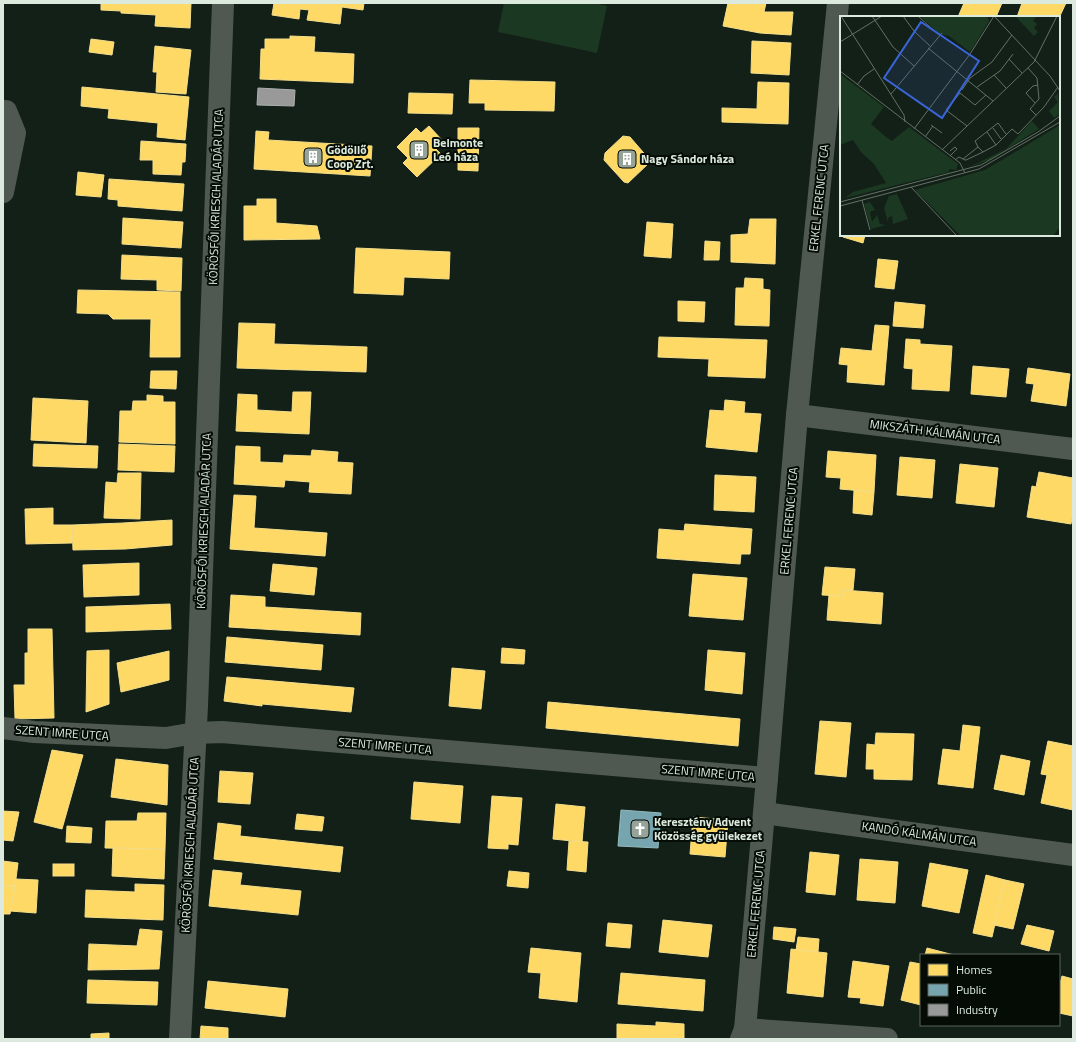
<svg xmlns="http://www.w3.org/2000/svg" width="1076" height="1042" font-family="'Titillium Web',sans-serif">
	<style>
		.green { fill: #1b3822 }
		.homes { fill: #ffd966; stroke: #f4de8a }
		.public { fill: #76a5af; stroke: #95babd }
		.industry { fill: #999; stroke: #adb1ae }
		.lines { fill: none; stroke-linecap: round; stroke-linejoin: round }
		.minor { stroke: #4f5952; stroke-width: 22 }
		.labels { text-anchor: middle; stroke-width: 4; stroke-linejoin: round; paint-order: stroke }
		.poi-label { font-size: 12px; font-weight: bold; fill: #dceade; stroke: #040c05; text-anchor: start }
		.street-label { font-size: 12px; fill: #dceade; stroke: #040c05 }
		.inset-road { fill: none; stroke: #637167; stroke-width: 1 }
		.view { fill: #3a65d9; fill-opacity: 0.15; stroke: #3a65d9; stroke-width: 2 }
		.inset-edge { fill: none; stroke: #dceade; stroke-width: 2 }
	</style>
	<rect width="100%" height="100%" fill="#132017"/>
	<!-- green -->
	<polygon class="green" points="504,3 594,3 607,6 597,53 498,32"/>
	<!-- homes -->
	<g class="homes">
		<polygon points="101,3 191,3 190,28 155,26 156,15 121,13 121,11 101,10"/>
		<polygon points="274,3 364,3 363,10 342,7 340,24 307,20 309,10 300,9 299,19 272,15"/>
		<polygon points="728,3 766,3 764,12 793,12 791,35 760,33 723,26"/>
		<polygon points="964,3 1002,3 996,17 958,17"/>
		<polygon points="1022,3 1066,3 1059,18 1059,17 1017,17"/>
		<polygon points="290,36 315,37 314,52 354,54 353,83 260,79 261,49 265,49 265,39 290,39"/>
		<polygon points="91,39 114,42 112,55 89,52"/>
		<polygon points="752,41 791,43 789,75 751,73"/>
		<polygon points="155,46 191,50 186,94 156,92 157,72 153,72"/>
		<polygon points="470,80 555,82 554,111 485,110 485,103 469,103"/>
		<polygon points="758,82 789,83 788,124 722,122 722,108 757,109"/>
		<polygon points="82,87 189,97 185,140 157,137 158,123 108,118 109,109 81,106"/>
		<polygon points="409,93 453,94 452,114 408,113"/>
		<polygon points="429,126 442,140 434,147 441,154 417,177 403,163 408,158 397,147 416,128 421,133"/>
		<polygon points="458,128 479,128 478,171 458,170"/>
		<polygon points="256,131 269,132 268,140 372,146 370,176 254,169"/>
		<polygon points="623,136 630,137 649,159 649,163 628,183 624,182 604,160 605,153"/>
		<polygon points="141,141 186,144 185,162 182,162 181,175 153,174 153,160 140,160"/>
		<polygon points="78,172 104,175 101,197 76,195"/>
		<polygon points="109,179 184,184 182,211 118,206 118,200 108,199"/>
		<polygon points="257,199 276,199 276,223 317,226 320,239 244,240 244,206 257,206"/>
		<polygon points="123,218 183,222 181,248 122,244"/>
		<polygon points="750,219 776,219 775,264 731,262 731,235 748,234"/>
		<polygon points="647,222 673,224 671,258 644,256"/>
		<polygon points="844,235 865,235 863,243 843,237"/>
		<polygon points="705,241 720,242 719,260 704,260"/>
		<polygon points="356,248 450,252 449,279 404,277 403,295 354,293"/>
		<polygon points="122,255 182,258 181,291 157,290 157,280 121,279"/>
		<polygon points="878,259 898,261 894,289 875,287"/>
		<polygon points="745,278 763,279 763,289 770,290 769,326 735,325 736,288 744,288"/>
		<polygon points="78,290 180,292 180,357 150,357 151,319 113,319 108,314 77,313"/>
		<polygon points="678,301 705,302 704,322 678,321"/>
		<polygon points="895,302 925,305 923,328 893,326"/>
		<polygon points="239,323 275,324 274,344 367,347 366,372 237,368"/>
		<polygon points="875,325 889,326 884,385 847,382 848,365 839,364 841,348 872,351"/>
		<polygon points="659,337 767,340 765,378 708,376 709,359 658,357"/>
		<polygon points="906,339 920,340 920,344 952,346 949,391 912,389 913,369 904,368"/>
		<polygon points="973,366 1009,369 1006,397 971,394"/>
		<polygon points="1028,368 1070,374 1066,406 1031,401 1034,384 1026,383"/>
		<polygon points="151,371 177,371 176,389 150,388"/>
		<polygon points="293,392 311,392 309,434 236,431 238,394 257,395 257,410 292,412"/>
		<polygon points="147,395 163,396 163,402 175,402 175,444 119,442 120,411 132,411 133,401 147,401"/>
		<polygon points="33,398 88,401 86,443 31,440"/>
		<polygon points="725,400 745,402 744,413 761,414 757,452 706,447 710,410 724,411"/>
		<polygon points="34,444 98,446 97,468 33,466"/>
		<polygon points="119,444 175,446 174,472 118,470"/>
		<polygon points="236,446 260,447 260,462 283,463 284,455 311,456 312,450 338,452 337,462 353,463 351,494 309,492 310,482 285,480 284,487 234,484"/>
		<polygon points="828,451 876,455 874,492 840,489 841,478 826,477"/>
		<polygon points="900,457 935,460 932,498 897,495"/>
		<polygon points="960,464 998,468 994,507 956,503"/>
		<polygon points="1039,472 1073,478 1073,511 1071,524 1027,517 1032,486 1036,487"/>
		<polygon points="118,473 141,473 140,519 104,518 106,482 117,483"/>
		<polygon points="715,475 756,477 754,512 714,510"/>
		<polygon points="854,490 874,492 872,515 853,513"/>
		<polygon points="234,495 256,496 254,528 327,533 325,556 230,549"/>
		<polygon points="53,508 53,525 72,525 72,543 26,544 25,509"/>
		<polygon points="172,520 172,545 125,549 73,550 72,525 123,523"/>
		<polygon points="685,524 752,529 750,554 741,554 740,564 657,558 659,529 684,531"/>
		<polygon points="139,563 139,595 84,597 83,565"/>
		<polygon points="273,564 317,568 314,595 270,591"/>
		<polygon points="825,567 855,569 853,590 843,590 843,596 822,595"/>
		<polygon points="693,574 747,578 743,620 689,616"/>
		<polygon points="843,590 883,593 881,624 827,620 829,595 843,596"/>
		<polygon points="231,595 265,597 265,607 361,613 360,635 229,627"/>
		<polygon points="170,604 171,629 86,632 86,607"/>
		<polygon points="28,629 52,629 54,718 15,719 14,685 25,685 25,653 28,653"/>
		<polygon points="227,637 323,645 321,670 225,662"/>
		<polygon points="502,648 525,650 524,664 501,663"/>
		<polygon points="109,650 109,704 86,712 87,651"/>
		<polygon points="708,650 745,653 742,694 705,690"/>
		<polygon points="169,651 169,680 121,692 117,663"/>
		<polygon points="452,668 485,671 481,709 449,706"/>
		<polygon points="227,677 354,688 351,712 262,704 262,706 224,701"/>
		<polygon points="548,702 740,719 738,746 546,728"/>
		<polygon points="820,721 851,723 846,777 815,774"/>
		<polygon points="963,725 980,727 973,788 938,784 943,749 960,751"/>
		<polygon points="876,733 914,734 912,780 874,779 874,769 866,769 867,744 875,745"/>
		<polygon points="1048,741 1073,746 1073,810 1041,803 1047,775 1041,774"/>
		<polygon points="52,750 83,755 62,829 34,822"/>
		<polygon points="1001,755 1030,761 1024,795 994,789"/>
		<polygon points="116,759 168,765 167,805 111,797"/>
		<polygon points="220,771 253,773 250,804 218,802"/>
		<polygon points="414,782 463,786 460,823 411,819"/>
		<polygon points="492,796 522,798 518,845 508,844 508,849 488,848"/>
		<polygon points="556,804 585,807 582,842 553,839"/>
		<polygon points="3,811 19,812 13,841 3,840"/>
		<polygon points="138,813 166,813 165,849 105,848 106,821 137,821"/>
		<polygon points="297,814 324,817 322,831 295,829"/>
		<polygon points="693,817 728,820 725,857 690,854"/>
		<polygon points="218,823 241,826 240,836 343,847 340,872 214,859"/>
		<polygon points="67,826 92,828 91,843 66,842"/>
		<polygon points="569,841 588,842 586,872 567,870"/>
		<polygon points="113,848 165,849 164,879 112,876"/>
		<polygon points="810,852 839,855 835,895 806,892"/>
		<polygon points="860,859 898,862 895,903 857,900"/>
		<polygon points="3,861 18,863 15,886 3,886"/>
		<polygon points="930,863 968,870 959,913 922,906"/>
		<rect x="53" y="864" width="21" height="12"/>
		<polygon points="213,870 242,873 240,885 301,891 298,915 209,906"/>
		<polygon points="509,871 529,873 528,888 507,886"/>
		<polygon points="986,875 1005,880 992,937 973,933"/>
		<polygon points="16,879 38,880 36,913 10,911"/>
		<polygon points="1005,880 1024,884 1013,929 994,925"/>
		<polygon points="135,884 164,885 163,920 85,917 86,890 135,892"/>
		<polygon points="3,886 15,886 10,914 3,914"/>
		<polygon points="663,920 712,925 708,957 659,952"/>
		<polygon points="608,923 632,925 630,948 606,946"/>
		<polygon points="1027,925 1054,931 1049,951 1021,944"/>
		<polygon points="774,927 796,929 794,942 773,939"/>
		<polygon points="140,929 162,931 159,969 88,970 89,944 137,946"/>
		<polygon points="798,937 819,939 818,952 796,950"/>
		<polygon points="531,948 581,953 577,1002 539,998 541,973 528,972"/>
		<polygon points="927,948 954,955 925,955"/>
		<polygon points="791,949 827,953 823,997 787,993"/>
		<polygon points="853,961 889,966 883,1006 860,1003 861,998 848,997"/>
		<polygon points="910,962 921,964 921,1005 901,1000"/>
		<polygon points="621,973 705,980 703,1011 618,1004"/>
		<polygon points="1062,976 1073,979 1073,1016 1059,1013 1059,987"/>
		<polygon points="88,980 158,982 157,1005 87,1003"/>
		<polygon points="208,981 288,989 285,1017 205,1008"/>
		<polygon points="656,1022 684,1024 684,1039 617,1039 617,1024 656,1026"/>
		<polygon points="201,1026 228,1028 228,1039 200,1039"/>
		<polygon points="109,1033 109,1039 91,1039 91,1034"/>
	</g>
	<!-- public -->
	<polygon class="public" points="621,810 661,813 658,848 618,846"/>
	<!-- industry -->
	<polygon class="industry" points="258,88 295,90 294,106 257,105"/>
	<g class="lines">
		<!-- minor -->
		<g class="minor">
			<polyline points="3,111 6,111 15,133 3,192"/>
			<polyline points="797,415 1073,449"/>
			<polyline points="3,728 34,732 166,738 195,733 222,732 767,778"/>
			<polyline points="764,813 1073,855"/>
			<polyline points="745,1029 887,1039"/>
			<polyline points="180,1039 197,706 223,3"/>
			<polyline points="741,1039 745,1029 767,778 797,415 838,3"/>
		</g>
	</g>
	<!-- icons -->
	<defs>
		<g id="building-square" transform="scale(1)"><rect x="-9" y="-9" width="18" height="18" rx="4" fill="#96a398" stroke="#040c05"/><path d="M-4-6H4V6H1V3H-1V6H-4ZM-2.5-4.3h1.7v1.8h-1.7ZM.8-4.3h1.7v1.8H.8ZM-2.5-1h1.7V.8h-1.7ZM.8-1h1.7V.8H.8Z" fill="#fff"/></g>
		<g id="church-square" transform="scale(1)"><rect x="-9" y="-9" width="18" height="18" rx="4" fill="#96a398" stroke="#040c05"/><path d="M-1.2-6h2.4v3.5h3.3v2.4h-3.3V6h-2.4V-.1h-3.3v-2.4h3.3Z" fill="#fff"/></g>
	</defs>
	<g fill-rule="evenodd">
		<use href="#building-square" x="419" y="150"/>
		<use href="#building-square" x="313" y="157"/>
		<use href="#building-square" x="627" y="159"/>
		<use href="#church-square" x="640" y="829"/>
	</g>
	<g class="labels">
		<!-- poi labels -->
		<g class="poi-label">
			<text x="433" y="147">Belmonte<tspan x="433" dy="14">Leó háza</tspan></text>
			<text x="327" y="154">Gödöllő<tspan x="327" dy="14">Coop Zrt.</tspan></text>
			<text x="641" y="163">Nagy Sándor háza</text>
			<text x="654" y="826">Keresztény Advent<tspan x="654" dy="14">Közösség gyülekezet</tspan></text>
		</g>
		<!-- street labels -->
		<g class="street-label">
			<text transform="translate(216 197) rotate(-88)" y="4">KÖRÖSFŐI KRIESCH ALADÁR UTCA</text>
			<text transform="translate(819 198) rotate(-84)" y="4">ERKEL FERENC UTCA</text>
			<text transform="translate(935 432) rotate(7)" y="4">MIKSZÁTH KÁLMÁN UTCA</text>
			<text transform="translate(204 521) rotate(-88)" y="4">KÖRÖSFŐI KRIESCH ALADÁR UTCA</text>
			<text transform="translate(789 521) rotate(-85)" y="4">ERKEL FERENC UTCA</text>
			<text transform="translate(62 733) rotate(4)" y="4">SZENT IMRE UTCA</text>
			<text transform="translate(385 746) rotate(5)" y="4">SZENT IMRE UTCA</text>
			<text transform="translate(708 773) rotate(5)" y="4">SZENT IMRE UTCA</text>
			<text transform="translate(919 834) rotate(8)" y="4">KANDÓ KÁLMÁN UTCA</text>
			<text transform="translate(190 845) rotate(-87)" y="4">KÖRÖSFŐI KRIESCH ALADÁR UTCA</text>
			<text transform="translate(756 904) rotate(-85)" y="4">ERKEL FERENC UTCA</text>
		</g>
	</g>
	<!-- overview -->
	<g transform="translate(840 16)">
		<rect width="220" height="220" fill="#132017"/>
		<path d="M 80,0 L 147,0 L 149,5 L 130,36 L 109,20 L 99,18 ZM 175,0 L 197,0 L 193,5 L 197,8 L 194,12 L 198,16 L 194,20 ZM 0,58 L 44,91 L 31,108 L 46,121 L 52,125 L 69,111 L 118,148 L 116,154 L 109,153 L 109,156 L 5,182 L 13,176 L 46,167 L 34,148 L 21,136 L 13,124 L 0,129 ZM 218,78 L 220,98 L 214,102 L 209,95 L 218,86 L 214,81 ZM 192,105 L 199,113 L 149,144 L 127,152 L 166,133 ZM 220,109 L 220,211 L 213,220 L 121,220 L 75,174 L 145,154 ZM 57,178 L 68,203 L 53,208 L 52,200 L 48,202 L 48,206 L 44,192 L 49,180 ZM 30,186 L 35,194 L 30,196 L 32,206 L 37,199 L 40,208 L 46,209 L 31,213 L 24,188 Z" fill="#1b3822"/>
		<path class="inset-road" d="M 1,0 L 64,99 L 65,106M 32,0 L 53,31 L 74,50M 63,0 L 74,15 L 90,30M 78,0 L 99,19M 154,0 L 210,60 L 220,75M 0,26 L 42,0M 88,32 L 153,85M 169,43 L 182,57M 188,52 L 197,62 L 199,83 L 190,93 L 196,99M 0,55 L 120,147 L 125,157M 154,59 L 166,72M 17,69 L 24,60 L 34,53M 137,71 L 160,55 L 173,38M 122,74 L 130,62 L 152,46 L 172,19M 51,78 L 102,17M 195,87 L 186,77 L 193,70 L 198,69M 91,109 L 102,117M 127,110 L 106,94 L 120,77 L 135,89 L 146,79M 153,112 L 161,123M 74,113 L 130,38 L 154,0M 147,116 L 156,129M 85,121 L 93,110M 138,131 L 135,125 L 158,107 L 166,118M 102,134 L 194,46 L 217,0M 110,135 L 115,131 L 117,133 L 110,140M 143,136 L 156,129 L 172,113 L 178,118 L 204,91 L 218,71M 115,144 L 119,141 L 125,144 L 126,144 L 143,136 L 138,131 L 123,143M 71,171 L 117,220M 22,184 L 30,214M 0,186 L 141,149 L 198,116 L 220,100M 0,190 L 139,153 L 220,106"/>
		<path class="view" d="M 81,6 L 139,45 L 102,102 L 44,62 Z"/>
		<rect width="220" height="220" class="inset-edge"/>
	</g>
	<!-- border -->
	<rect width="1076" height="1042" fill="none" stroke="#dceade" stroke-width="8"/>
	<!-- legend -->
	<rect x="920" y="954" width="140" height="72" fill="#040c05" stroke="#5a655c"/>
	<rect x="928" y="964" width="20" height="12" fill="#ffd966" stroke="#5a655c"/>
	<text x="956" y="974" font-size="12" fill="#dceade">Homes</text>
	<rect x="928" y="984" width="20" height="12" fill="#76a5af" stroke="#5a655c"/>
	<text x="956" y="994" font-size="12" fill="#dceade">Public</text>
	<rect x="928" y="1004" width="20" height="12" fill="#999999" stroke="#5a655c"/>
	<text x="956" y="1014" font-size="12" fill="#dceade">Industry</text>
</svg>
